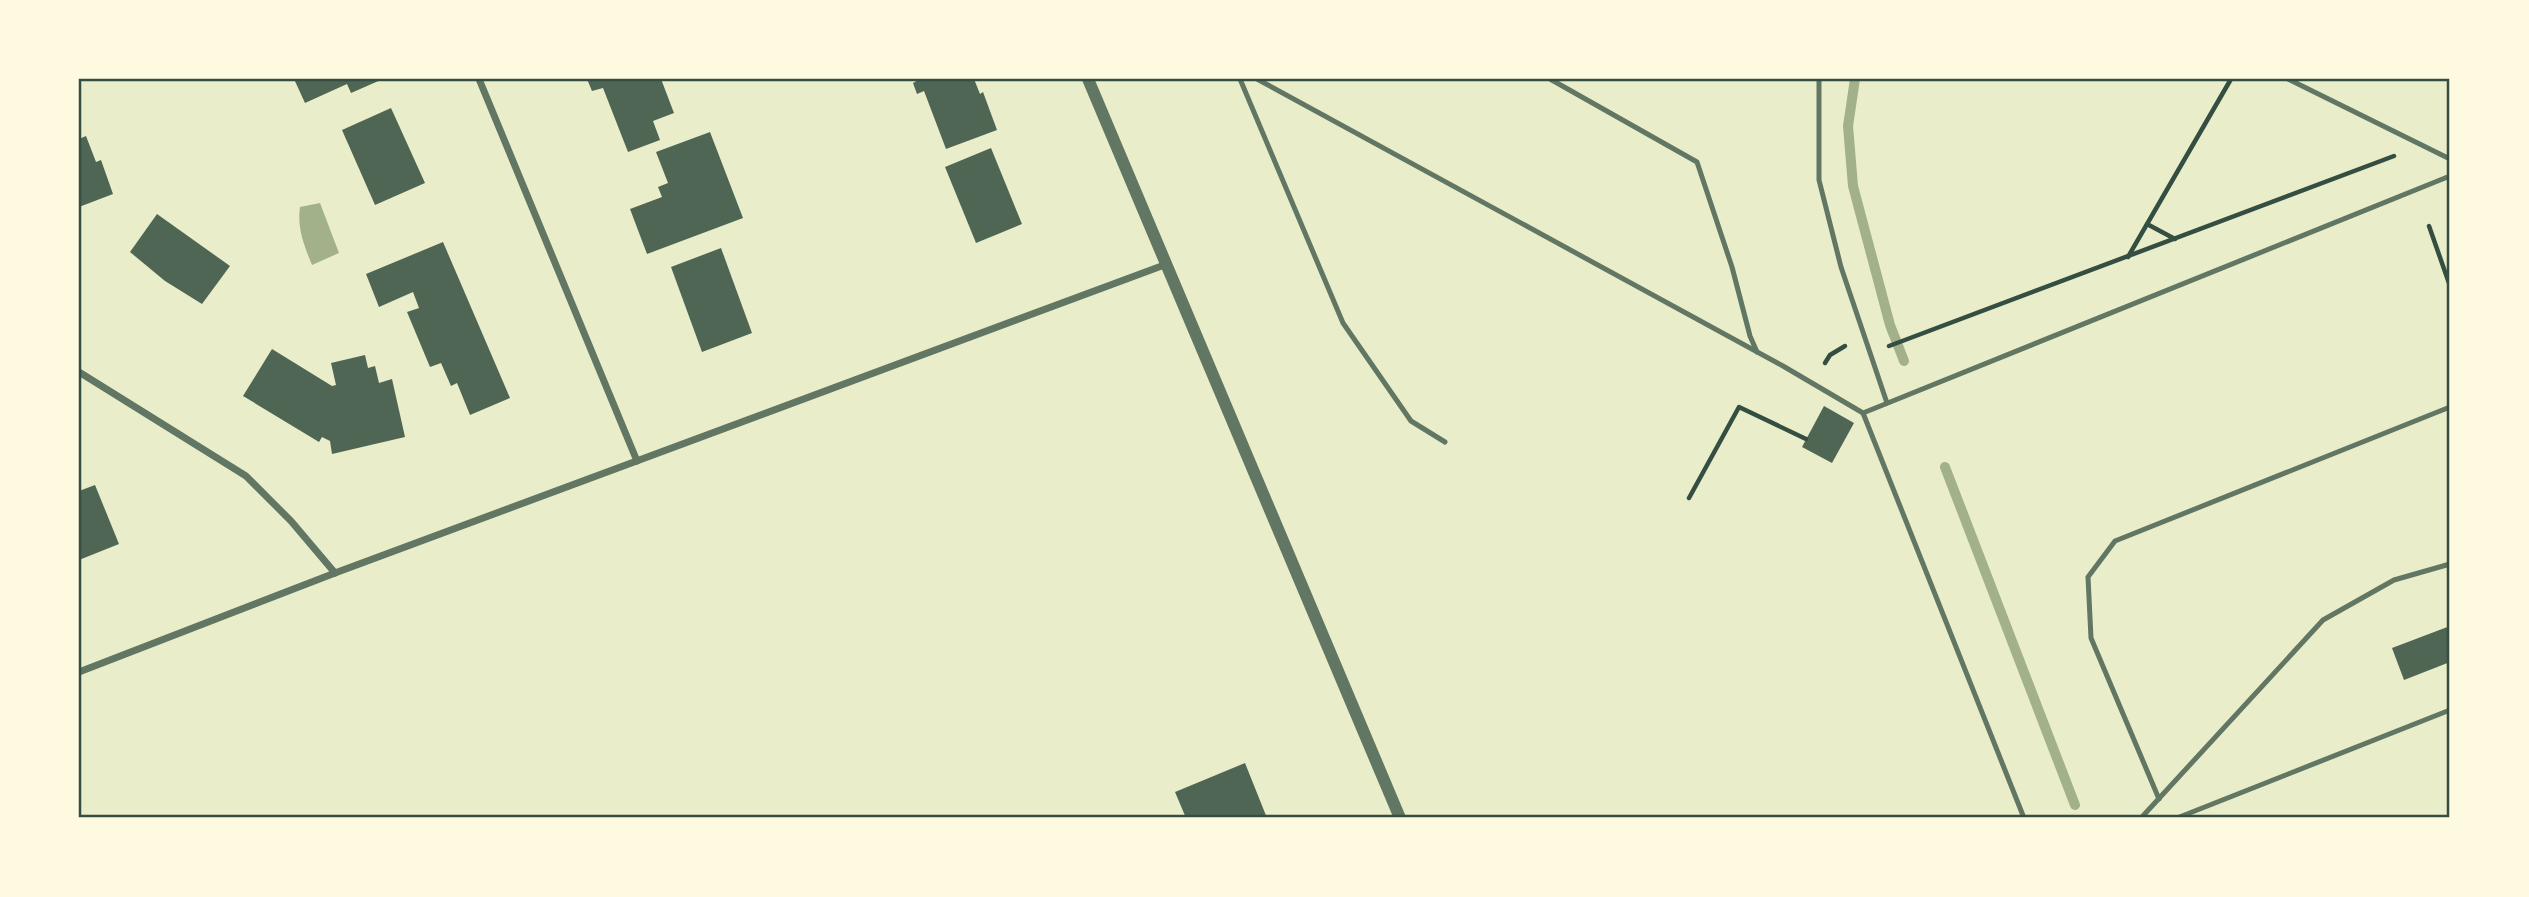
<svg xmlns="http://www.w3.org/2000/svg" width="2529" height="897" font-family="'Golos Text',sans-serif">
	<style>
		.water { fill: #a3b18a }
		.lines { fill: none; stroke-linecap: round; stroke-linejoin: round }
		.stream { stroke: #a3b18a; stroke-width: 10 }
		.building { fill: #4f6655 }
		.path { stroke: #344e41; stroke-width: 4.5 }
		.service { stroke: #617663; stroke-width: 5 }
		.minor { stroke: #617663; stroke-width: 7 }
		.tertiary { stroke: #617663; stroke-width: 12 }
		.neatline { fill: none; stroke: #344e41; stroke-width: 2.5 }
	</style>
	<rect width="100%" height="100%" fill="#e9edc9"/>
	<!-- water -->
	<path class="water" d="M 320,203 L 339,253 L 312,265 C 304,245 297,228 300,207 Z"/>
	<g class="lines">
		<!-- stream -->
		<g class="stream">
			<polyline points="1855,79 1848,126 1853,186 1890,325 1904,361"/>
			<polyline points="1945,467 2075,805"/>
		</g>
	</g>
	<!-- building -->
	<g class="building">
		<polygon points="294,79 383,79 351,93 347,84 305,103"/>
		<polygon points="587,79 661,79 674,113 653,121 660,140 628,152 603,88 592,91"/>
		<polygon points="920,79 974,79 980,94 983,92 997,130 946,149 924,91 917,94 913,83"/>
		<polygon points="391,108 425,183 375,205 342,130"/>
		<polygon points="710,132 743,218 647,254 630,209 662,197 658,187 668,183 656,152"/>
		<polygon points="86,136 96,162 101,160 113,194 79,207 79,139"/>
		<polygon points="991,148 1022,224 976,243 945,167"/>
		<polygon points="157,214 230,266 202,304 165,281 130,252"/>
		<polygon points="443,242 510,398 470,415 457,383 451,386 441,363 430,367 407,312 419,308 413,292 379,307 366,274"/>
		<polygon points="721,248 752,333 702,352 671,267"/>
		<polygon points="272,349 332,386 336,385 331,363 365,355 368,368 375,366 379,383 392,379 405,437 332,454 330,441 322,437 319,442 243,396"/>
		<polygon points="1824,406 1854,423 1832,463 1802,447"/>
		<polygon points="95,485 119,544 79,560 79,491"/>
		<polygon points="2450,626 2450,662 2404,680 2392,648"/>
		<polygon points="1245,763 1267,818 1186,818 1175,792"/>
	</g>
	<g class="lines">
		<!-- path -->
		<g class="path">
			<polyline points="2147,224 2175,239"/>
			<polyline points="2429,226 2450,286"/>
			<polyline points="2128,257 2231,79"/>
			<polyline points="1889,346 2394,156"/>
			<polyline points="1825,363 1830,355 1845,346"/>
			<polyline points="1689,498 1739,407 1806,439"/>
		</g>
		<!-- service -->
		<g class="service">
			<polyline points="1240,79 1343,323 1411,421 1445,442"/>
			<polyline points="1257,79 1783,366 1863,413 2024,818"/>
			<polyline points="1550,79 1697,162 1732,267 1750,336 1757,352"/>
			<polyline points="1819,79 1819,180 1841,267 1887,403"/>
			<polyline points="2288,79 2450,159"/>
			<polyline points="1863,413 2450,176"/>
			<polyline points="2159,799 2091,638 2088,577 2115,541 2450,407"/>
			<polyline points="2141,818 2323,620 2394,580 2450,564"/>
			<polyline points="2177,818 2450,710"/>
		</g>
		<!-- minor -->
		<g class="minor">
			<polyline points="479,79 637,461"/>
			<polyline points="79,372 246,476 291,521 335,573"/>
			<polyline points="79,672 335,573 1167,264"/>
		</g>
		<!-- tertiary -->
		<polyline class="tertiary" points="1088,79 1400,818"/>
	</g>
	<!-- border -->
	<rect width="2529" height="897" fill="none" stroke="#fefae0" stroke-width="161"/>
	<rect x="80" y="80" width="2368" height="736" class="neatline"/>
</svg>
